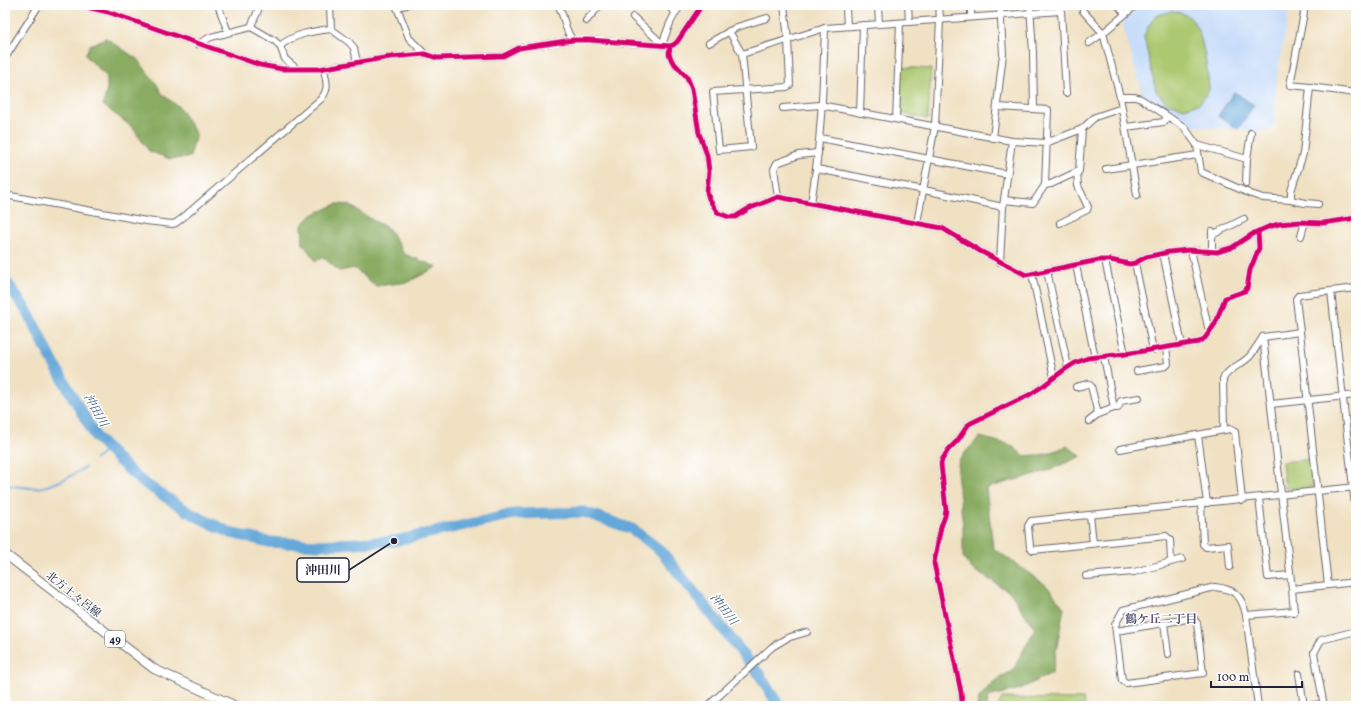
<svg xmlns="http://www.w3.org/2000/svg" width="1361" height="711" font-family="Vollkorn,'Noto Serif JP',serif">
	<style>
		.built { fill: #c8ddf9 }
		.green { fill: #acc86f; stroke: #677555 }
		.forest { fill: #89ac62; stroke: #56674e }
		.water { fill: #65a7d9; stroke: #44648a }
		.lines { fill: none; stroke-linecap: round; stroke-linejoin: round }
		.stream { stroke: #65a7d9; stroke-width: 2 }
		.river { stroke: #65a7d9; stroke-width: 11 }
		.minor-casing { stroke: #6a656b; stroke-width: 8 }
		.major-casing { stroke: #6a656b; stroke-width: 10 }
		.minor { stroke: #fff; stroke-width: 6 }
		.major { stroke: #fff; stroke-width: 8 }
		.cycleway-casing { stroke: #fff; stroke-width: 8 }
		.cycleway { stroke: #d6006c; stroke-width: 5 }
		.labels { text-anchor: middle; stroke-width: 3; stroke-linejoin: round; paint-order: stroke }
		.shield { fill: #fff; stroke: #646476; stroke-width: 1 }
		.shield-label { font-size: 10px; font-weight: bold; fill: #22223b }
		.street-label { font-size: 11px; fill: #22223b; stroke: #fff }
		.water-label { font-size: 12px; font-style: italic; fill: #405e82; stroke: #fff }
		.neighbourhood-label { font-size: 12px; font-weight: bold; fill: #534f72; stroke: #fff }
		.leader { fill: none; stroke: #22223b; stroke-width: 1.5 }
		.callout-dot { fill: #22223b; stroke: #fff; stroke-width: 1.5 }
		.callout { fill: #fff; stroke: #22223b; stroke-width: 1.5 }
		.callout-label { font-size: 12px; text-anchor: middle; font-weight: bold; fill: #22223b }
	</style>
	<rect width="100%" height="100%" fill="#fff"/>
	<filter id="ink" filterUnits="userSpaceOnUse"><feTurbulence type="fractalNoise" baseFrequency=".025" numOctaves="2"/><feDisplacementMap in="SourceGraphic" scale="8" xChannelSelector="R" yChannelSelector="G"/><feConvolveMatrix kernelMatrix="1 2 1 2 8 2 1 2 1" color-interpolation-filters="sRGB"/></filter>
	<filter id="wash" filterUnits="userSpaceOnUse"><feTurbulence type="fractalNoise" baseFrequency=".012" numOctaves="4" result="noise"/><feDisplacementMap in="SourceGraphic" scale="16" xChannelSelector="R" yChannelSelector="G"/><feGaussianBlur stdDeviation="0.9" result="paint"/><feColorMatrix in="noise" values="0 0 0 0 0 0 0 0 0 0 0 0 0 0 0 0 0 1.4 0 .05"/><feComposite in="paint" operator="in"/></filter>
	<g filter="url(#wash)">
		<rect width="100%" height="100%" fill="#f0e1c3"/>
		<!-- built -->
		<polygon class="built" points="1142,5 1290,5 1277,77 1274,123 1268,132 1192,126 1143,96 1122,22"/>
		<!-- green -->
		<g class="green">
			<path d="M 1172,11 C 1178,12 1184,13 1189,17 C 1203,27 1208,74 1209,90 L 1200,103 L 1184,108 L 1167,103 L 1156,91 L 1144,37 L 1148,27 L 1155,16 Z"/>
			<polygon points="900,67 931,69 928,119 898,113"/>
			<polygon points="1310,459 1313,487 1285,489 1282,462"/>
			<polygon points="1002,698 1083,699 1085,706 998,706"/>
		</g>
		<!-- forest -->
		<g class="forest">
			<polygon points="106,38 137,59 156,83 163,95 179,107 196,134 190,157 170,159 149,151 132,127 103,105 107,89 107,77 85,55 90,45"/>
			<polygon points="337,204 349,205 366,216 389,229 404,254 437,267 408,282 376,286 354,268 339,271 323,257 316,261 303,244 302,225 312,215"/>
			<polygon points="980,437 1011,445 1024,456 1047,454 1067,446 1081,456 1047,471 986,488 993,548 1047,586 1064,608 1052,673 1020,689 988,697 987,706 977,706 979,698 992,683 1013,670 1035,629 1010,592 972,569 963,557 963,526 957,472 959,459"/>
		</g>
		<!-- water -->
		<polygon class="water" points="1234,92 1254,105 1238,129 1218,116"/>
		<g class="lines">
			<!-- stream -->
			<g class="stream">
				<polyline points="95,459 108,450"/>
				<path d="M 5,485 C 15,486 26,488 36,488 C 51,487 73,476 85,467"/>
			</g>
			<!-- river -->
			<polyline class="river" points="5,280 27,311 53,362 96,437 119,461 141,481 192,514 231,533 268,542 319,545 394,541 514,514 584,512 632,529 661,551 759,674 779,706"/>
		</g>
	</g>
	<g filter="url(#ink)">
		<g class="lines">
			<!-- minor casing -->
			<g class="minor-casing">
				<g id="minor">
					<polyline points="78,5 108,12 260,65 282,69 319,69 390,57 425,54 437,58 503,56 519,48 573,40 589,40 670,46 673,45 677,42 702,5"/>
					<polyline points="218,5 228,32"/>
					<path d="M 259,5 C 259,13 253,19 251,27 L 275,41 L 280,46 L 285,59 L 297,69"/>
					<polyline points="330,5 331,29 349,42 354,48 357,62"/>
					<polyline points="396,5 409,38 425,54"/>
					<path d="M 558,5 C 565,16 564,31 573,40"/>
					<polyline points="667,5 675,12"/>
					<polyline points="784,5 788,39 790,85 787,87 713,92 719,150 751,147 742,54 825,28 1061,11 1066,93"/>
					<polyline points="878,5 879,24"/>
					<polyline points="908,5 909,22"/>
					<polyline points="971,5 971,17"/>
					<polyline points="1030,5 1033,53 1034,109"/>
					<polyline points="1118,5 1125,14"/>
					<polyline points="1136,5 1103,33 1120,97 1135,97 1141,99 1184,127 1197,145 1201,172 1251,194 1263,198 1291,200 1291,191 1303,154 1310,87 1356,93"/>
					<polyline points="1303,5 1304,13 1290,85 1310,87"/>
					<polyline points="397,7 406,5"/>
					<polyline points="1083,11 1103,33 1089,43"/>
					<polyline points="633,17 658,40 662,45"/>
					<polyline points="586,21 600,5"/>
					<polyline points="847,26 846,8 847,5"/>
					<polyline points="729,31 742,54"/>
					<polyline points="709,43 737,27 767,18"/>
					<polyline points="198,44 211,37 251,27"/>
					<path d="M 662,45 C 667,31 671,17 681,5"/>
					<path d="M 280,46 C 294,34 313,31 331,29"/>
					<polyline points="670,46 669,54 672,61 687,77 692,89 699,133 707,155 709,171 707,192 709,199 718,213 729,217 735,217 748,209 778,197 942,228 980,251 1026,275 1099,260 1110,260 1130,264 1135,263 1146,257 1169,252 1188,250 1217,252 1231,248 1254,233 1268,227 1279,224 1300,222 1323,223 1356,218"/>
					<polyline points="5,58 39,5"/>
					<polyline points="1356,79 1356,89"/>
					<polyline points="1120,97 1137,195"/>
					<polyline points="997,107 1048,110 1045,185"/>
					<polyline points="783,108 820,105 1012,141 1046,143 1082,129 1095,117 1122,108"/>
					<polyline points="860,113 863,25"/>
					<polyline points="896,119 900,23"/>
					<polyline points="1126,127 1164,122 1167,116"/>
					<polyline points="820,138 1007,174"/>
					<polyline points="993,138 1003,54 1000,5"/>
					<polyline points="1197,145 1247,159 1246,183"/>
					<polyline points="1247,159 1251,133"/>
					<polyline points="817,169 924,190 1003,207"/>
					<polyline points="1106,169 1198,155"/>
					<path d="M 5,195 L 146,221 L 172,224 L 176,223 L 186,215 L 321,99 C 330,88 326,81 324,69"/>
					<polyline points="778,197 774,169 777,163 799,155 818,153"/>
					<polyline points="1004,200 1033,203 1045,185 1051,184 1079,171 1082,129"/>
					<polyline points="1291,200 1305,203 1318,204"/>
					<path d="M 811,203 C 821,145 823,87 825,28"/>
					<polyline points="917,223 935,126 940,20 939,5"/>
					<polyline points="1060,223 1087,210 1088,207 1078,186 1077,172"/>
					<polyline points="1212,231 1212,251"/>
					<polyline points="1212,235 1244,219"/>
					<polyline points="1301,236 1305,222"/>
					<polyline points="1191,250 1208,327 1211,330"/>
					<polyline points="1163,253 1182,345"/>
					<polyline points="1105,260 1125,354"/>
					<polyline points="1000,262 1003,207 1012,141"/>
					<polyline points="1135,263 1153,350"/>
					<polyline points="1076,265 1095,358"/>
					<polyline points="1047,271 1068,367"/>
					<polyline points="1032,274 1054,378"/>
					<polyline points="1331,291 1356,288"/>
					<polyline points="1300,332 1328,585"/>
					<polyline points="1137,371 1166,366 1168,364 1166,348"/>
					<polyline points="1076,387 1088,384 1091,386 1098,414 1114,408 1104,357"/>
					<polyline points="1271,404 1356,395"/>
					<polyline points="1114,408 1118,408 1121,401 1139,398"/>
					<polyline points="1089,421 1098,414"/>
					<path d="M 1224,429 L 1223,379 C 1228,368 1242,365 1250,356 C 1255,350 1259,343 1263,337"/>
					<polyline points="1198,435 1207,503"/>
					<polyline points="1120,449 1230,429 1235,432 1242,500"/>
					<polyline points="1259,498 1268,577 1290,575"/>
					<polyline points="1201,503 1203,544 1206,547 1228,545 1230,567"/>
					<polyline points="1090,515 1093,543"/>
					<polyline points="1356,515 1331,291 1299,295 1296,299 1300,332 1263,337 1292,589 1356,582"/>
					<polyline points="1171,562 1182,559"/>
					<polyline points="1086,576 1134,572 1171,562 1170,540 1166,536 1033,550 1030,547 1028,526 1031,521 1356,487"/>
					<polyline points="1292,589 1294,613"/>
					<polyline points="1164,623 1168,654"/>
					<path d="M 1116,631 L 1193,618 L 1197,623 L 1203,673 L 1126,683 L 1122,680 L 1115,625 L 1123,610 L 1215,587 C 1235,589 1242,596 1246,615"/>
					<polyline points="1299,674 1304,706"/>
					<polyline points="708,706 772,647 787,638 807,632"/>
					<polyline points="960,706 962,702 961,692 934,563 941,527 945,516 946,510 941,464 942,460 948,450 958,440 968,425 971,423 1029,395 1043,386 1064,370 1075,363 1088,358 1125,354 1199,342 1205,338 1215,324 1225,298 1245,291 1247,288 1250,270 1259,248 1258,231"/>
					<polyline points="1258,706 1246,615 1294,611"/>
					<polyline points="1303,706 1323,704"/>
					<polyline points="1324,706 1314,653 1321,640 1356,631"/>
				</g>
			</g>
			<!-- major casing -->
			<g class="major-casing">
				<polyline id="major" points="5,554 154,669 236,706"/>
			</g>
			<!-- minor -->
			<use href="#minor" class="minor"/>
			<!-- major -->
			<use href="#major" class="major"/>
			<!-- cycleway casing -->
			<g class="cycleway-casing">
				<g id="cycleway">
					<polyline points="78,5 108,12 260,65 282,69 319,69 390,57 425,54 437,58 503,56 519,48 573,40 589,40 670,46 673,45 677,42 702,5"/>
					<polyline points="670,46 669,54 672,61 687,77 692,89 699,133 707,155 709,171 707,192 709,199 718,213 729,217 735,217 748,209 778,197 942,228 980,251 1026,275 1099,260 1110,260 1130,264 1135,263 1146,257 1169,252 1188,250 1217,252 1231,248 1254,233 1268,227 1279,224 1300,222 1323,223 1356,218"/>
					<polyline points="960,706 962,702 961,692 934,563 941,527 945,516 946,510 941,464 942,460 948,450 958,440 968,425 971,423 1029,395 1043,386 1064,370 1075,363 1088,358 1125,354 1199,342 1205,338 1215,324 1225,298 1245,291 1247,288 1250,270 1259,248 1258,231"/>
				</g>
			</g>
			<!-- cycleway -->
			<use href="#cycleway" class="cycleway"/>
		</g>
	</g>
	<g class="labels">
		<!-- shield labels -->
		<rect class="shield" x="105" y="631" width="20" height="16" rx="3"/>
		<g class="shield-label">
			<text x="115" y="643">49</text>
		</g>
		<!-- street labels -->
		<g class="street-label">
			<text transform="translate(74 594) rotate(38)" y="4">北方土々呂線</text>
		</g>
		<!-- water labels -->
		<g class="water-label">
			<text transform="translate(96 410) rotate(61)" y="4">沖田川</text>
			<text transform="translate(724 609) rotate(52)" y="4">沖田川</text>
		</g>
		<!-- neighbourhood labels -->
		<g class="neighbourhood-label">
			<text x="1161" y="623">鶴ケ丘二丁目</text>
		</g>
	</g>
	<!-- callouts -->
	<path class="leader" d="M394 541L349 570"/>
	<circle class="callout-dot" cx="394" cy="541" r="4"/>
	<rect class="callout" x="297" y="558" width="52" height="24" rx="4"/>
	<g class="callout-label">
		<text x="323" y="574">沖田川</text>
	</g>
	<!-- margin -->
	<rect width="1361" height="711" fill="none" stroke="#fff" stroke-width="20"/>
	<!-- scale -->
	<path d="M1211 681v6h91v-6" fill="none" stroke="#22223b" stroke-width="2"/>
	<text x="1217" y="681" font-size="12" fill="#22223b" stroke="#ffffff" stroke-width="3" paint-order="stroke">100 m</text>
</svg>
